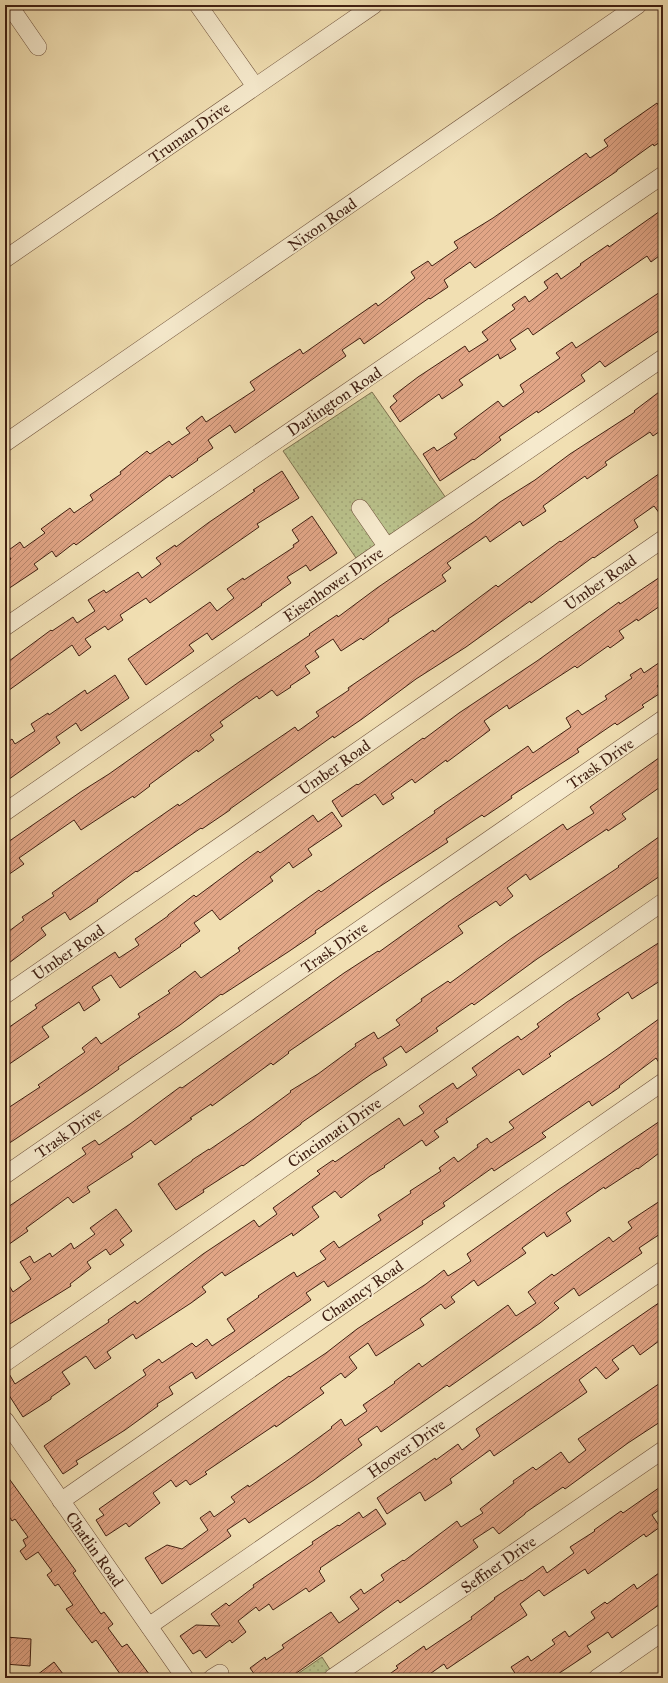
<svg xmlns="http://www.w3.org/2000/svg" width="668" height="1683" font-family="'IM FELL Great Primer',serif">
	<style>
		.green { fill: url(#green-dots); stroke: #7e714f }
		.building { fill: url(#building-hatch); stroke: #412012 }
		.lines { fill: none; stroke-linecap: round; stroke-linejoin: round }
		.minor-casing { stroke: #6d503a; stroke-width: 18 }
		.minor { stroke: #f6eacd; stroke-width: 17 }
		.labels { text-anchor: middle; stroke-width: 4; stroke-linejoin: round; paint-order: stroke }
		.street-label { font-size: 16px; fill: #412012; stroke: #f6eacd }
	</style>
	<defs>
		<pattern id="green-dots" width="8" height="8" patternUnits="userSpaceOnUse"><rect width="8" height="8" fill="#bac28c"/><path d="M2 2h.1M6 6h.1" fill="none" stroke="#a1a678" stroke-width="1.8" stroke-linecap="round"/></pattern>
		<pattern id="building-hatch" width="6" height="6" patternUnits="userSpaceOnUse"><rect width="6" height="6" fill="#e1a586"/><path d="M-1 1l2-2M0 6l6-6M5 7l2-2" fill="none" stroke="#b8866c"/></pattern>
	</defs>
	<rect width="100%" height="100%" fill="#f1dfb2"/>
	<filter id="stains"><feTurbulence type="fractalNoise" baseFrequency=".005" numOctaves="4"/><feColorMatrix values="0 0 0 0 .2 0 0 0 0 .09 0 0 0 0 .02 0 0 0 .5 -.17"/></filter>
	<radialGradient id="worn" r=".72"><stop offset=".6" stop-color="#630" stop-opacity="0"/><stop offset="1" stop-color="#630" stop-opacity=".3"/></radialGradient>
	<!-- green -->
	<g class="green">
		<polygon points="372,392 446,498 356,558 283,451"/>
		<polygon points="322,1657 331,1671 321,1678 302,1678 299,1673"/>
	</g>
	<!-- building -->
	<g class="building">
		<polygon points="657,103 663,112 663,140 654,146 653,144 617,170 617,171 475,268 470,262 444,280 448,287 430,299 429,298 364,344 360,338 342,350 346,356 235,433 230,425 208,440 213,448 197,459 198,460 172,478 170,475 76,545 74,543 56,557 52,551 34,564 38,569 5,591 5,563 11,559 6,552 20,542 24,548 45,533 41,529 70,508 74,513 93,500 90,495 121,474 120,472 147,451 150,454 169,441 172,445 190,433 186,428 202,416 206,422 255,390 250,382 277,364 300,349 303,354 376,303 378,306 415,278 411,272 428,261 432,266 458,248 454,242 493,218 586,153 590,158 608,146 604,140"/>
		<polygon points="663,209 663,253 651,262 647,256 533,335 528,328 510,340 516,349 500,359 498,354 459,380 463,385 442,399 439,394 400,422 390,407 397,401 393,396 418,377 465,346 469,352 488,340 482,332 515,309 512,305 525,296 529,302 548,288 544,282 557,273 561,279 581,265 580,264 608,245 609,247"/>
		<polygon points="663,290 663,328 605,367 600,361 581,375 585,381 538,413 537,411 499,437 501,440 474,460 473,459 440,481 423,454 434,447 437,451 457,438 454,434 498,401 503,407 524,392 520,385 560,358 556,353 572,342 576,348"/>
		<polygon points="663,389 663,429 653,436 650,432 605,462 607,465 587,479 585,476 543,506 546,511 523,526 520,521 490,542 486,536 447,563 451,568 442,575 446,581 388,619 389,621 363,640 361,638 341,651 333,639 315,651 319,657 305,666 310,673 290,686 291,687 277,696 272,690 259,699 257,696 220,722 223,726 210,735 214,740 198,752 197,750 149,785 150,786 134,798 133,796 81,830 74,820 19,858 24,864 5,877 5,844 82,791 109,774 239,682 310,635 309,634 337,615 338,617 377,588 475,521 500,502 535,480 570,454 635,412 634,411"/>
		<polygon points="282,471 299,498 257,524 259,527 150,603 146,598 120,615 123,620 108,630 105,626 85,639 91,647 79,656 72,645 5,693 5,664 51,630 52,631 73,617 77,623 95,611 88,600 104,590 106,593 138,572 142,578 161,564 156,558 175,545 176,547 208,523 255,491 253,490"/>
		<polygon points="663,471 663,518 654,506 634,520 638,527 594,558 593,557 531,603 530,601 466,647 416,679 362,719 334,738 333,736 230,809 230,810 202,829 201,828 137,872 136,871 97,900 98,901 70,920 65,912 41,928 46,935 5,966 5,934 24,920 22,917 54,896 52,893 145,827 178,804 179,806 295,727 298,731 319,716 316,712 349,690 348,688 433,630 434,632 480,597 496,585 498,587 560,541 561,542"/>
		<polygon points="312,516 337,553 310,571 306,565 287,577 291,583 261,604 262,605 212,640 207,633 189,645 194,651 146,685 128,659 210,602 217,611 234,598 227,589 243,578 244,580 294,547 293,545 299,541 292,530"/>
		<polygon points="663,575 663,604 638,621 637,619 619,631 624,638 610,648 608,646 577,668 575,666 509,709 507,705 484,721 490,730 447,762 446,760 415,783 412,779 391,794 394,798 383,805 375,794 342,817 332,801 357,784 358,785 423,738 424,739 459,713 537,661 619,602 620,604"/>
		<polygon points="663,660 663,682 657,686 662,692 642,705 644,707 617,725 615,723 577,749 579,752 511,796 512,798 484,817 482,815 446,839 448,842 382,885 315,931 316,933 288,952 222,995 221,994 180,1025 118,1067 119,1069 92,1088 5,1146 5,1110 40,1087 38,1085 85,1052 82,1048 96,1037 101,1044 140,1017 138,1014 170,993 168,991 195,971 201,978 240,951 238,948 319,890 321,892 435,813 434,811 528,746 533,753 571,727 566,718 578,710 582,715 607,699 605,696 632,678 630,675 641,668 644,673"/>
		<polygon points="115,675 129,698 81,731 76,723 56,737 60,743 5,782 5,744 12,739 15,744 35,731 31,724 48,713 49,715 85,690 87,694"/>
		<polygon points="663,755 663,785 622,814 626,819 608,831 607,829 530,880 526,874 507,888 513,896 500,906 496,901 458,926 463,933 288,1052 289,1053 273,1065 271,1063 212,1106 211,1104 190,1118 192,1119 155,1145 151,1140 131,1154 133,1157 87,1187 90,1192 73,1203 68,1197 26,1228 28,1231 5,1247 5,1209 86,1154 82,1148 95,1140 99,1145 130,1124 180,1087 182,1088 344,973 378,951 379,952 450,901 563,824 567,830 586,818 594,813 590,807"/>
		<polygon points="332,812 342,826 308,849 312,855 293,868 289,862 270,877 273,881 220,920 212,910 194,923 200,931 180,945 181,946 120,988 111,975 92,987 100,1000 84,1011 79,1002 42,1027 49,1037 5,1067 5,1030 37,1008 35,1005 115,952 119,958 139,945 135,939 168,916 168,915 194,895 196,897 258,851 260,853 313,815 318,822"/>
		<polygon points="663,834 663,874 537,959 474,1005 472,1003 436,1028 438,1031 406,1053 401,1046 383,1058 387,1065 373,1073 301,1123 301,1124 243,1166 242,1165 203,1190 204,1192 176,1210 158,1184 192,1161 192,1160 209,1149 209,1150 250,1122 291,1092 290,1091 318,1074 356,1046 355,1044 374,1032 378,1039 400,1025 396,1020 422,1001 421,999 448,981 450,983 512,938 619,867 618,866"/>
		<polygon points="663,940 663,979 632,999 628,992 597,1014 600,1019 549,1054 551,1056 523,1075 519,1069 446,1119 448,1122 434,1131 439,1137 426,1146 422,1140 384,1166 385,1167 370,1176 341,1198 335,1191 312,1207 319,1217 293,1236 292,1233 225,1276 222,1272 202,1287 206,1292 191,1303 136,1339 133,1334 107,1352 111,1358 95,1369 86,1356 62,1372 70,1384 51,1397 51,1399 23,1417 5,1389 5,1373 8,1372 15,1384 109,1322 108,1320 135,1301 137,1304 203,1254 254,1220 259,1227 277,1214 273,1208 320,1174 317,1171 333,1160 335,1162 399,1118 404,1126 424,1113 419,1106 453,1083 457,1089 477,1075 472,1068 503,1046 518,1036 521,1040 539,1027 537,1024 567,1002"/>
		<polygon points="663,1016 663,1069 656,1058 619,1086 620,1087 592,1106 589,1101 542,1133 546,1137 494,1171 492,1168 443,1203 445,1206 422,1221 423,1224 328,1287 324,1281 306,1293 311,1300 196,1379 192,1372 169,1387 173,1394 157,1404 158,1406 125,1430 76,1461 78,1464 63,1474 44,1446 146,1375 143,1370 159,1359 162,1363 192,1343 196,1347 207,1339 212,1346 235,1331 227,1319 259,1297 258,1296 294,1272 297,1277 326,1259 320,1251 334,1241 339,1248 381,1220 378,1215 411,1193 410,1191 441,1171 439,1168 454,1157 458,1162 478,1147 477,1145 487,1138 491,1143 514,1128 509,1122 606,1057"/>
		<polygon points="663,1119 663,1150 638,1169 637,1168 605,1189 604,1187 566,1213 571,1221 547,1237 544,1232 522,1248 526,1253 478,1286 474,1280 451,1297 455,1302 445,1309 441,1304 420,1319 424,1325 376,1356 368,1343 349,1357 357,1368 345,1378 341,1373 320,1388 324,1393 276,1427 275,1425 205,1472 207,1474 190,1485 186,1480 176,1487 171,1480 153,1493 160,1503 129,1527 126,1523 106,1536 96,1520 104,1515 99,1509 289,1376 290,1377 326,1353 357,1329 426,1284 444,1270 448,1276 461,1268 471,1261 467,1254 558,1190"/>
		<polygon points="663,1199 663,1232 639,1248 642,1253 579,1296 574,1288 554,1303 559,1308 540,1323 449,1387 447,1385 381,1432 377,1426 358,1439 362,1445 314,1480 249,1523 245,1518 227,1530 231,1536 162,1584 145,1558 167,1545 182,1549 208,1530 200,1518 210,1511 214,1517 235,1502 231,1497 248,1485 249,1487 291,1458 332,1428 331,1427 341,1419 345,1426 367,1411 363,1405 395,1383 394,1382 419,1363 422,1367 508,1305 516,1316 536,1303 528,1292 552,1274 554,1276 609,1237 613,1242 632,1228 628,1222"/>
		<polygon points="116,1209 132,1231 120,1240 124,1245 110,1255 106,1249 87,1262 91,1268 70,1284 71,1286 5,1327 5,1279 13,1292 31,1279 20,1262 30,1256 34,1263 50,1253 52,1257 71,1243 74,1249 95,1234 90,1228"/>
		<polygon points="663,1300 663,1338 640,1355 633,1345 612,1360 619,1369 606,1379 596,1367 579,1380 587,1392 494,1456 490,1450 450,1479 452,1483 425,1501 420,1492 387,1514 377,1498 435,1458 436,1460 458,1444 462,1450 480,1436 476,1429"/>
		<polygon points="663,1381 663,1420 628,1443 565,1489 563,1487 525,1513 525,1514 499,1534 493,1527 473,1540 478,1547 427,1584 400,1603 398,1600 295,1674 298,1678 257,1678 250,1668 265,1657 266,1660 284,1648 282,1645 331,1612 339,1623 359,1609 350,1597 361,1589 364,1594 384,1580 381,1575 403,1560 404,1561 457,1521 461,1527 483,1513 480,1509 514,1483 513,1481 533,1467 536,1470 561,1452 569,1463 586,1450 578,1439"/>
		<polygon points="5,1473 76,1571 73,1573 101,1614 104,1612 113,1624 108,1628 122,1647 127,1644 152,1678 123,1678 96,1640 92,1643 66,1609 73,1605 58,1584 55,1586 47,1575 52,1571 38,1552 26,1560 20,1551 26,1546 23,1540 28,1537 15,1519 12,1521 5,1510"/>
		<polygon points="663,1485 663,1507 652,1515 660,1527 646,1537 644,1534 588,1574 585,1569 544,1596 539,1590 520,1604 527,1615 447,1669 444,1664 424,1678 384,1678 398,1668 396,1666 424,1646 426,1650 472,1619 471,1617 495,1599 494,1598 521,1580 522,1581 543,1566 547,1573 574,1553 570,1547 595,1531 594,1530 621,1511 623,1513"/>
		<polygon points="376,1509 386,1524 320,1568 321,1569 319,1571 325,1581 309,1592 306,1588 273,1610 269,1604 259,1611 256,1607 238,1621 246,1632 232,1643 230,1640 206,1658 200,1650 193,1654 180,1636 196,1625 220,1626 211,1614 226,1603 229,1606 254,1587 253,1585 313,1544 312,1542 338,1525 339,1526 359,1512 363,1518"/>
		<polygon points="663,1570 663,1602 612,1638 608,1632 587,1646 591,1652 552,1678 518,1678 511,1667 528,1656 531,1661 555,1644 552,1640 565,1631 569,1637 595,1618 591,1612 605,1602 607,1604 634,1584 637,1589"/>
		<polygon points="6,1637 31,1639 30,1666 5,1664"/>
		<polygon points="54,1662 66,1678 33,1678"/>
	</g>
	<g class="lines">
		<!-- minor casing -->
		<g class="minor-casing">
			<g id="minor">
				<polyline points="9,5 38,47"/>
				<polyline points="198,5 255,86"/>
				<polyline points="5,259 374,5"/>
				<polyline points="5,443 638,5"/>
				<polyline points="360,508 387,547"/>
				<polyline points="5,627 663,175"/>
				<polyline points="5,812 387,547 663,358"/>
				<polyline points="5,995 663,539"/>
				<polyline points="5,1175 663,719"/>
				<polyline points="5,1363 663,902"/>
				<polyline points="5,1420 185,1678"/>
				<polyline points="61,1501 663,1082"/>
				<polyline points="149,1626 663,1270"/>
				<polyline points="212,1678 220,1673"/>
				<polyline points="332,1678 663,1450"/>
				<polyline points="597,1678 663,1632"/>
			</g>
		</g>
		<!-- minor -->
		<use href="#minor" class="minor"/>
	</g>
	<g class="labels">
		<!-- street labels -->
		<g class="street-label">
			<text transform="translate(189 132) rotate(-35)" y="6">Truman Drive</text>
			<text transform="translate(322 224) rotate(-35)" y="6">Nixon Road</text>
			<text transform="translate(334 401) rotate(-34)" y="6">Darlington Road</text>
			<text transform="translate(600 582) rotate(-35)" y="6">Umber Road</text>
			<text transform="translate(333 584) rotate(-35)" y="6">Eisenhower Drive</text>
			<text transform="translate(600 763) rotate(-35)" y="6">Trask Drive</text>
			<text transform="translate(334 767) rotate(-35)" y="6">Umber Road</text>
			<text transform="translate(334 947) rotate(-35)" y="6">Trask Drive</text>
			<text transform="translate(68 952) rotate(-35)" y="6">Umber Road</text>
			<text transform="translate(68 1132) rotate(-35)" y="6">Trask Drive</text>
			<text transform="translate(334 1132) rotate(-35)" y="6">Cincinnati Drive</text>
			<text transform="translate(362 1291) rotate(-35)" y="6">Chauncy Road</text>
			<text transform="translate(406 1448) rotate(-35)" y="6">Hoover Drive</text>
			<text transform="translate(95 1549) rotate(55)" y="6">Chatlin Road</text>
			<text transform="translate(498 1564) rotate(-35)" y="6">Seffner Drive</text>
		</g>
	</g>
	<!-- margin -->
	<rect width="668" height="1683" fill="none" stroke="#f1dfb2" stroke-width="20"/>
	<rect x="6" y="6" width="656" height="1671" fill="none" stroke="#412012" stroke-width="2"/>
	<rect x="10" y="10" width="648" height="1663" fill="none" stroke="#412012"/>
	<rect width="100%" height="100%" filter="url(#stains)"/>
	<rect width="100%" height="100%" fill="url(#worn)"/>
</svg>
